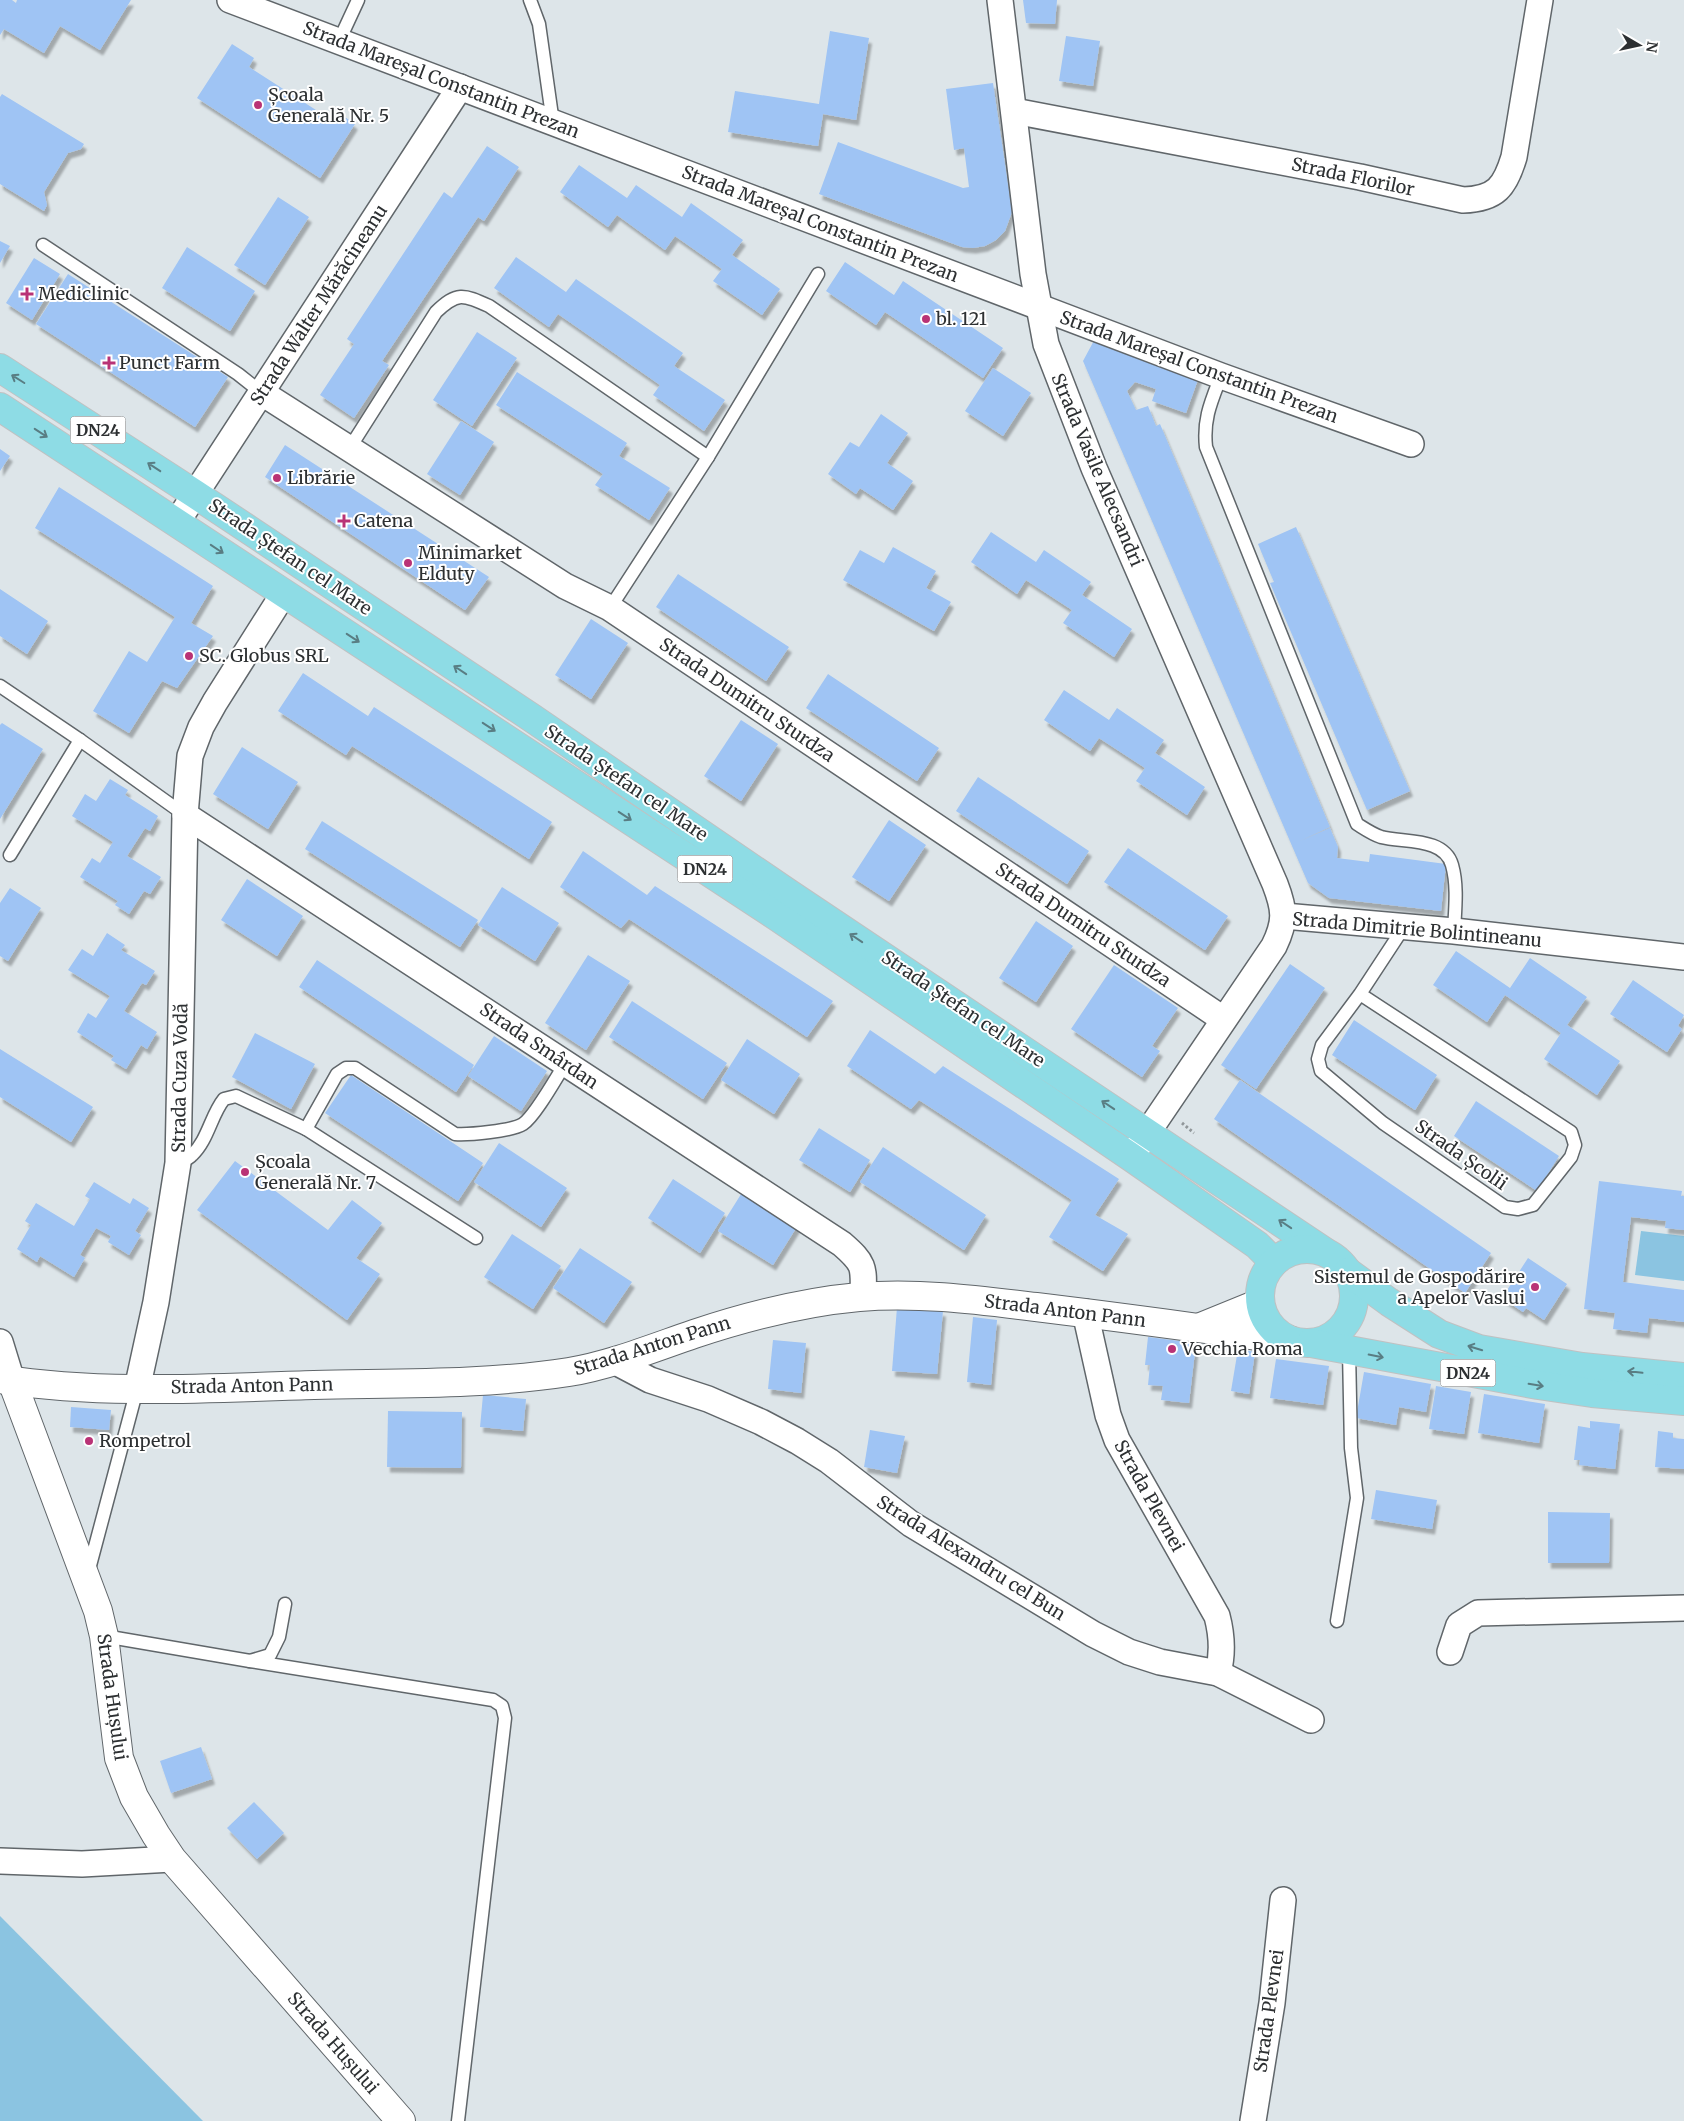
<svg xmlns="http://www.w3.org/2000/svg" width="1684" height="2121" font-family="Merriweather,serif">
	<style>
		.green { fill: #8bc4e1 }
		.building { fill: #9fc4f4; filter: url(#shadow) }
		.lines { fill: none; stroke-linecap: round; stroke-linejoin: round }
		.lane-casing { stroke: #60666a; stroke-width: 15 }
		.street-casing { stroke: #60666a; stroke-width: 28 }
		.secondary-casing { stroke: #60666a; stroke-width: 30 }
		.primary-casing { stroke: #c0c1c2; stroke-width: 30 }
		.path { stroke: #91979a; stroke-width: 3; stroke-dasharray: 2.5 2.5; stroke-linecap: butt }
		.lane { stroke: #fff; stroke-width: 12 }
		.street { stroke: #fff; stroke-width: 25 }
		.secondary { stroke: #fff; stroke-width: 28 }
		.primary { stroke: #8edce5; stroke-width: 28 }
		.oneway { stroke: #597d83 }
		.poi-dot { fill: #b93376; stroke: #fff; stroke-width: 2 }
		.labels { text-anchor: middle; stroke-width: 4; stroke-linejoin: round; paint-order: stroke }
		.shield { fill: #fff; stroke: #6c6e70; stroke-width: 1 }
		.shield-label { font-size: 16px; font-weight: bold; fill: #2d3032 }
		.street-label { font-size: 18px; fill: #2d3032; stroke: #fff }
		.poi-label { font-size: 18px; fill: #2d3032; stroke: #fff; text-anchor: start }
	</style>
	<defs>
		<filter id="shadow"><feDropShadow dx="3" dy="5.5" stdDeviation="1" flood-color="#0004"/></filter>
	</defs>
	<rect width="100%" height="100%" fill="#dde5e9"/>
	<!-- green -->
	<g class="green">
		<polygon points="1641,1231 1684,1236 1684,1281 1635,1275"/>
		<polygon points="0,1916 203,2121 0,2121"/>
	</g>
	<!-- building -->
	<g class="building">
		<polygon points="0,0 12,0 16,3 17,0 131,0 100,50 60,26 44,53 4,29 0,35"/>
		<polygon points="1023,0 1057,0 1055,24 1026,23"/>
		<polygon points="830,31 869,38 856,120 823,114 818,146 728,132 735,91 819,104"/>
		<polygon points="1066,36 1100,41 1093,86 1059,81"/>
		<polygon points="232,44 254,58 249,67 330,119 336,111 355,124 320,178 197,98"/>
		<polygon points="993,83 1012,212 1005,231 996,240 985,246 973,248 962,247 819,194 838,142 963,188 969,187 964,148 954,150 946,89"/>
		<polygon points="2,94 84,144 81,149 68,153 44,192 47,205 44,211 0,184 0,97"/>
		<polygon points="487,146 519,167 484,221 478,217 382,361 389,365 354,418 320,395 354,344 347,339 444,192 452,198"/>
		<polygon points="579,165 627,198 636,185 682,217 691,203 743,240 732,255 780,289 762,315 713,281 722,269 675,236 665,250 617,215 608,227 560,192"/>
		<polygon points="278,197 309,217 265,285 234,265"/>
		<polygon points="0,241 10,246 0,263"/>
		<polygon points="187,247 255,291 230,331 162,288"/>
		<polygon points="516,257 566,292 576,279 683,353 674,366 725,400 704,431 653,395 660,385 558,314 549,327 494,288"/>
		<polygon points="34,258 60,274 32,320 6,303"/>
		<polygon points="845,262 894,295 903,281 1003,348 983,378 885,312 876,325 826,291"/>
		<polygon points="68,274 228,377 195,427 36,324"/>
		<polygon points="477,332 517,358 472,426 433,400"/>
		<polygon points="1097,335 1200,374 1186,413 1152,401 1156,389 1135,382 1127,391 1136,410 1148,406 1156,426 1160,424 1330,827 1300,841 1330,828 1338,847 1337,858 1369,862 1370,854 1446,864 1441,911 1329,898 1308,883 1083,361"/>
		<polygon points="993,368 1031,393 1003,436 965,411"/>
		<polygon points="517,372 627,443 619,456 670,488 649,520 595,485 603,474 496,405"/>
		<polygon points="881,414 908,433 887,463 913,481 893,510 860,488 856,494 828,474 850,442 859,447"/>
		<polygon points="461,421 494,442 460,495 427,474"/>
		<polygon points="285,445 489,577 465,610 265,477"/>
		<polygon points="0,449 10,456 0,471"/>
		<polygon points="59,487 213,586 191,623 213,636 177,688 162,681 129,733 93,711 129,651 147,662 175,617 35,528"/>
		<polygon points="1296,527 1410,791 1367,810 1270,583 1274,582 1258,544"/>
		<polygon points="991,532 1036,562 1044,550 1091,582 1082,595 1132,629 1114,657 1063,623 1072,610 1026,580 1017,594 971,562"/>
		<polygon points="893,547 936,571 926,588 951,602 934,631 843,580 860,550 884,563"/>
		<polygon points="678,574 789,647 766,681 656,607"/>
		<polygon points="0,589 48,621 27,654 0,636"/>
		<polygon points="591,619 628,643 591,699 555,675"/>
		<polygon points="303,673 368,716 374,707 552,822 529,859 352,746 346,755 278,711"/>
		<polygon points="828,674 939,748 917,781 806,708"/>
		<polygon points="1064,690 1109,720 1117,708 1164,740 1155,753 1205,787 1187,815 1136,781 1145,768 1099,738 1090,751 1044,720"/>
		<polygon points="741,720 778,744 741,801 704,776"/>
		<polygon points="2,723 43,749 0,819 0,725"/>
		<polygon points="242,747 298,782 268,829 213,794"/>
		<polygon points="978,777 1089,851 1067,884 956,811"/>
		<polygon points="110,779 128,790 125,795 158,816 150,831 145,828 127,856 161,877 150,894 144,891 129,914 115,905 118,901 80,877 92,858 100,863 113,842 72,816 85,794 96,801"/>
		<polygon points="889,820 926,845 889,901 852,877"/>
		<polygon points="322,821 478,920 460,947 305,849"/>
		<polygon points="1128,848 1228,916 1205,950 1104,882"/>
		<polygon points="583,851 647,895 655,886 833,1001 807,1037 629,919 621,928 560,887"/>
		<polygon points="247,879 303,916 277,956 221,920"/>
		<polygon points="502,887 559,923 535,961 478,925"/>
		<polygon points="10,888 41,908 8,961 0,956 0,903"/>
		<polygon points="1036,921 1073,946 1036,1002 999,978"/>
		<polygon points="107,933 125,945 121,950 155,971 146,985 142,983 124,1011 157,1032 147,1049 141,1045 126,1069 111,1060 114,1056 77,1032 88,1013 96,1018 110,996 68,970 82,949 93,956"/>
		<polygon points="1456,951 1510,988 1530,958 1587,997 1567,1025 1620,1061 1597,1095 1544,1059 1561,1033 1505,995 1487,1022 1433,985"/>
		<polygon points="588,955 630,981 586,1050 545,1023"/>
		<polygon points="317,960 474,1065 456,1092 299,987"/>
		<polygon points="1290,964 1325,988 1256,1089 1221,1065"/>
		<polygon points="1114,965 1178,1008 1152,1046 1160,1051 1142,1077 1071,1029"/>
		<polygon points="1633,980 1684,1015 1678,1026 1682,1029 1667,1052 1610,1014"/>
		<polygon points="632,1001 727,1063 703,1099 609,1037"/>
		<polygon points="1354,1020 1437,1075 1415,1110 1332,1055"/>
		<polygon points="870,1030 935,1074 943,1066 1119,1179 1095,1215 1128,1234 1103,1271 1049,1237 1072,1200 919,1100 911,1109 847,1066"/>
		<polygon points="255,1033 315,1064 291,1109 232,1077"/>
		<polygon points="494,1036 547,1071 521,1111 468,1076"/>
		<polygon points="747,1039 800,1074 774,1114 721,1080"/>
		<polygon points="0,1049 93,1107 71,1142 0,1097"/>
		<polygon points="351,1075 483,1163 458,1201 325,1113"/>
		<polygon points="1240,1080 1491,1253 1465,1293 1214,1119"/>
		<polygon points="1476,1101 1559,1156 1537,1191 1454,1136"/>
		<polygon points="819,1128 870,1160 850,1192 799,1160"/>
		<polygon points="499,1143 567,1188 541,1227 474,1182"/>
		<polygon points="883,1147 986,1215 964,1250 860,1182"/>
		<polygon points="235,1161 328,1230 352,1200 382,1223 356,1258 380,1274 347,1320 197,1210"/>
		<polygon points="673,1179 725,1213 700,1253 648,1218"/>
		<polygon points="1599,1181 1682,1191 1681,1196 1684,1196 1684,1230 1665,1228 1666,1221 1631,1217 1623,1282 1684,1290 1684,1322 1649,1318 1647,1333 1613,1329 1615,1313 1584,1309"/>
		<polygon points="94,1182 130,1204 133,1198 149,1208 135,1231 141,1235 129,1255 108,1242 111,1236 96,1228 80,1255 85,1258 74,1277 40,1256 37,1262 17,1249 31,1225 25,1221 36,1203 74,1226 90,1199 85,1196"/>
		<polygon points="743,1191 798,1225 773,1265 718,1231"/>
		<polygon points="512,1234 561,1266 533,1309 484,1277"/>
		<polygon points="580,1248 632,1282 604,1323 553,1288"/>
		<polygon points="1528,1258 1567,1284 1544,1320 1526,1308 1523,1312 1502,1298"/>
		<polygon points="897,1307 943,1311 937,1374 892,1371"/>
		<polygon points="973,1317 997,1320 991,1385 967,1382"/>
		<polygon points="1148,1337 1196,1343 1189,1403 1161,1400 1163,1386 1148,1385 1150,1365 1145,1365"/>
		<polygon points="773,1340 806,1343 801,1393 768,1389"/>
		<polygon points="1238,1349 1255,1352 1249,1394 1231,1391"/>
		<polygon points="1276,1359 1329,1366 1323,1405 1270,1398"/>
		<polygon points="1364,1372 1431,1384 1426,1412 1399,1407 1396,1425 1356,1418"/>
		<polygon points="1436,1386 1471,1392 1464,1434 1429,1429"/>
		<polygon points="1484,1394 1545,1404 1539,1443 1478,1433"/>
		<polygon points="483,1395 526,1399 523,1431 480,1427"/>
		<polygon points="71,1407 111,1410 109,1430 70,1427"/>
		<polygon points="388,1411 462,1412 461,1468 387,1467"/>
		<polygon points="1590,1421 1620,1424 1615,1469 1579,1465 1580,1460 1574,1460 1578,1426 1590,1428"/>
		<polygon points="870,1430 905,1436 897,1473 864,1467"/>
		<polygon points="1658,1431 1673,1433 1673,1438 1684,1439 1684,1469 1655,1467"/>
		<polygon points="1376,1490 1437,1500 1432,1529 1371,1519"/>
		<polygon points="1548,1512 1610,1513 1609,1563 1548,1563"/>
		<polygon points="201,1747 212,1779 171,1793 160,1761"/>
		<polygon points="254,1802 284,1833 257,1859 227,1828"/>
	</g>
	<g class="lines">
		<!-- lane casing -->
		<g class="lane-casing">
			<g id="lane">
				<polyline points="530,0 539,24 553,123"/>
				<polyline points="339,41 358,0"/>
				<polyline points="43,245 238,374 262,393"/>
				<path d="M 1221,376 C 1211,402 1203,419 1206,447 L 1357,824 C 1365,829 1372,834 1381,837 C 1404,843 1444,837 1452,865 C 1458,886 1455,910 1454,931"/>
				<path d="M 349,449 L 436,312 C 457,292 463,294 489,306 L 708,457"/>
				<polyline points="610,608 708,457 818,274"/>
				<polyline points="0,686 80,740 185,815"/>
				<polyline points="10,855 80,740"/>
				<polyline points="1360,994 1571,1132 1575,1145 1571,1157 1533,1205 1518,1209 1505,1207 1383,1123 1321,1071 1318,1059 1322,1045 1360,994 1404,927"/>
				<path d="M 306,1129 L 337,1074 L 346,1068 L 355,1068 L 455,1134 C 468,1135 512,1131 523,1124 C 535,1116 556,1078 565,1064"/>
				<path d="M 178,1163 C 183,1161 189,1159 192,1155 C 208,1140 211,1115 224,1099 L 236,1096 L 306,1129 L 476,1238"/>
				<polyline points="88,1573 137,1389"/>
				<polyline points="1337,1621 1357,1498 1351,1448 1349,1351"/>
				<polyline points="104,1636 250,1661 270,1655 279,1637 285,1604"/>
				<polyline points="250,1661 493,1700 502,1706 505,1718 458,2121"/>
			</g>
		</g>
		<!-- street casing -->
		<g class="street-casing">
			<g id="street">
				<polyline points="230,0 1221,376 1411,444"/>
				<path d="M 1000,0 L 1033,274 L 1046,344 L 1094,468 L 1275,884 C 1285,910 1286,921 1274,946 L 1131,1157"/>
				<path d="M 1014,111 L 1360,177 L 1463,200 C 1496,199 1505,187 1514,157 L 1540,0"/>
				<polyline points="262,393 565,586 610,608 1223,1019"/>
				<polyline points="177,522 460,87"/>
				<path d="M 185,815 L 842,1244 C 865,1264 864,1267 863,1296"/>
				<polyline points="1284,916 1454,931 1684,957"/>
				<path d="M 1085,1312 L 1108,1415 L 1117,1440 L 1217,1616 C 1222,1635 1223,1654 1218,1673"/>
				<polyline points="0,1342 12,1381"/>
				<polyline points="614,1361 650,1380 708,1399 761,1422 797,1441 829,1461 911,1524 1093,1634 1129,1652 1160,1662 1218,1673 1311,1720"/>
				<polyline points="137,1389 156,1302 178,1163 185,815 190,756 201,727 215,702 284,593"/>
				<polyline points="1450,1652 1459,1625 1478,1613 1684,1608"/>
				<polyline points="0,1861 82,1864 172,1859"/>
				<polyline points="1253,2121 1272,2003 1283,1900"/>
			</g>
		</g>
		<!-- secondary casing -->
		<g class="secondary-casing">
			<g id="secondary">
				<polyline points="1201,1327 1260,1303"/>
				<path d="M 0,1379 C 104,1395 209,1388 314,1385 C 398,1383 485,1385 569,1372 C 611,1365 653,1348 694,1334 C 748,1316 803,1302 859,1297 C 918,1292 978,1300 1036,1307 C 1120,1317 1204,1329 1289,1340"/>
				<polyline points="12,1381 98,1611 104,1636 119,1758 134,1797 156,1835 172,1859 401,2121"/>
			</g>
		</g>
		<!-- primary casing -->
		<g class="primary-casing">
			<g id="primary">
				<polyline points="0,368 195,494 532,718 788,893 1325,1252"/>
				<polyline points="0,407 776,916 1131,1157 1257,1245 1274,1262"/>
				<circle cx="1307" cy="1296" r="47"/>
				<polyline points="1348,1272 1389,1302 1439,1334 1479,1349 1582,1367 1684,1377"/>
				<polyline points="1311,1343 1538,1385 1592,1393 1684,1401"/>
			</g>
		</g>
		<!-- path -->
		<polyline class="path" points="1182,1123 1194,1133"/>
		<!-- lane -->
		<use href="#lane" class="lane"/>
		<!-- street -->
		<use href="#street" class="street"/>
		<!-- secondary -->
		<use href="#secondary" class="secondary"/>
		<!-- primary -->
		<use href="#primary" class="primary"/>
	</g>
	<!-- one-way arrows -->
	<defs><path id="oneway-shaft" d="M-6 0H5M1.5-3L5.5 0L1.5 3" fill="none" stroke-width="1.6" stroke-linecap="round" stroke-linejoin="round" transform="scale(1.25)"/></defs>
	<g class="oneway">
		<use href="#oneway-shaft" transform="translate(18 379) rotate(-148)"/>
		<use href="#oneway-shaft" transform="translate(41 433) rotate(33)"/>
		<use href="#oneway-shaft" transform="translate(154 467) rotate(-147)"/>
		<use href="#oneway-shaft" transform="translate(217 549) rotate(34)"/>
		<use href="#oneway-shaft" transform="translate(353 638) rotate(33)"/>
		<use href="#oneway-shaft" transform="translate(460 670) rotate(-146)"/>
		<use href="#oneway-shaft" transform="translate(489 727) rotate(33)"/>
		<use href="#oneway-shaft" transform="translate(625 816) rotate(33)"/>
		<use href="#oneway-shaft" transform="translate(856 938) rotate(-146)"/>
		<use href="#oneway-shaft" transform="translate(1108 1105) rotate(-146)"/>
		<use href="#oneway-shaft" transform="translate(1285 1224) rotate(-146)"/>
		<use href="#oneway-shaft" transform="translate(1475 1348) rotate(-163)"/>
		<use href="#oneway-shaft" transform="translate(1376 1356) rotate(11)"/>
		<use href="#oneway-shaft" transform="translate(1635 1372) rotate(-174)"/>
		<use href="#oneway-shaft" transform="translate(1536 1385) rotate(9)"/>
	</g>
	<!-- markers -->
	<g class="poi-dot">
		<circle cx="258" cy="105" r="5"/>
		<path d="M24.5 286.5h5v5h5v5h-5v5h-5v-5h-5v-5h5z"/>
		<circle cx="926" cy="319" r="5"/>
		<path d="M106.5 355.5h5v5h5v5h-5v5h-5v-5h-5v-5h5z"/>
		<circle cx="277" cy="478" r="5"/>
		<path d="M341.5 513.5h5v5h5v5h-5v5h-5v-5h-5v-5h5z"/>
		<circle cx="408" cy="563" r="5"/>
		<circle cx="189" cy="656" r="5"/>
		<circle cx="245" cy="1172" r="5"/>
		<circle cx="1535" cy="1287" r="5"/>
		<circle cx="1172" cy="1349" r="5"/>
		<circle cx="89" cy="1441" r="5"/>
	</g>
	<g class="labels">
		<!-- shield labels -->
		<g class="shield">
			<rect x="70.5" y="416.5" width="55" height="27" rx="4"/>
			<rect x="677.5" y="855.5" width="55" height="27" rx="4"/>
			<rect x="1440.5" y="1359.5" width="55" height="27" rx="4"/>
		</g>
		<g class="shield-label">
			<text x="98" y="436">DN24</text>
			<text x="705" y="875">DN24</text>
			<text x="1468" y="1379">DN24</text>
		</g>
		<!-- street labels -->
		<g class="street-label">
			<text transform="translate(441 80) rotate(21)" y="6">Strada Mareșal Constantin Prezan</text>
			<text transform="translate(1353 177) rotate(12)" y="6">Strada Florilor</text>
			<text transform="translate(820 224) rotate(21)" y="6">Strada Mareșal Constantin Prezan</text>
			<text transform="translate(319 305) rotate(-57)" y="6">Strada Walter Mărăcineanu</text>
			<text transform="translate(1199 367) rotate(20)" y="6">Strada Mareșal Constantin Prezan</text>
			<text transform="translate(1097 470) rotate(67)" y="6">Strada Vasile Alecsandri</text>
			<text transform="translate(290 557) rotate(34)" y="6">Strada Ștefan cel Mare</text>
			<text transform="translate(747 700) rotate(34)" y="6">Strada Dumitru Sturdza</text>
			<text transform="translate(626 783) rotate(34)" y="6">Strada Ștefan cel Mare</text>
			<text transform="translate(1083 925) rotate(34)" y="6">Strada Dumitru Sturdza</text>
			<text transform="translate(1417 930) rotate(5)" y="6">Strada Dimitrie Bolintineanu</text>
			<text transform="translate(963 1009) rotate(34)" y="6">Strada Ștefan cel Mare</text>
			<text transform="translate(539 1046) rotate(34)" y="6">Strada Smârdan</text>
			<text transform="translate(180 1078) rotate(-89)" y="6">Strada Cuza Vodă</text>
			<text transform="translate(1461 1155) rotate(35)" y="6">Strada Școlii</text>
			<text transform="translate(1065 1311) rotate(7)" y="6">Strada Anton Pann</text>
			<text transform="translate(652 1346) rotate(-17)" y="6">Strada Anton Pann</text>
			<text transform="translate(252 1386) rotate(-1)" y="6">Strada Anton Pann</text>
			<text transform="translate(1149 1496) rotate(61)" y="6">Strada Plevnei</text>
			<text transform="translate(971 1558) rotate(32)" y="6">Strada Alexandru cel Bun</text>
			<text transform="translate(112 1697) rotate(82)" y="6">Strada Hușului</text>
			<text transform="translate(1269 2011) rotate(-82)" y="6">Strada Plevnei</text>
			<text transform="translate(333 2043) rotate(49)" y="6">Strada Hușului</text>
		</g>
		<!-- poi labels -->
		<g class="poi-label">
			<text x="268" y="101">Școala<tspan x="268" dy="21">Generală Nr. 5</tspan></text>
			<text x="38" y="300">Mediclinic</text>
			<text x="936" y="325">bl. 121</text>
			<text x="119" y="369">Punct Farm</text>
			<text x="287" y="484">Librărie</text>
			<text x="354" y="527">Catena</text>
			<text x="418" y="559">Minimarket<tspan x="418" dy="21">Elduty</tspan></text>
			<text x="199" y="662">SC. Globus SRL</text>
			<text x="255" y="1168">Școala<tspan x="255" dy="21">Generală Nr. 7</tspan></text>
			<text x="1525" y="1283" text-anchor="end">Sistemul de Gospodărire<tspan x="1525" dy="21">a Apelor Vaslui</tspan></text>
			<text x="1182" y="1355">Vecchia Roma</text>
			<text x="99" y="1447">Rompetrol</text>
		</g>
	</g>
	<!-- north arrow -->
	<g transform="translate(1639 45) rotate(99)" stroke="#ffffff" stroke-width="4" paint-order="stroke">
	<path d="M0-4L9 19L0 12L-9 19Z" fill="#2d3032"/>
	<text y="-8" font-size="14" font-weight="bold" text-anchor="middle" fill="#2d3032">N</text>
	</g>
</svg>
